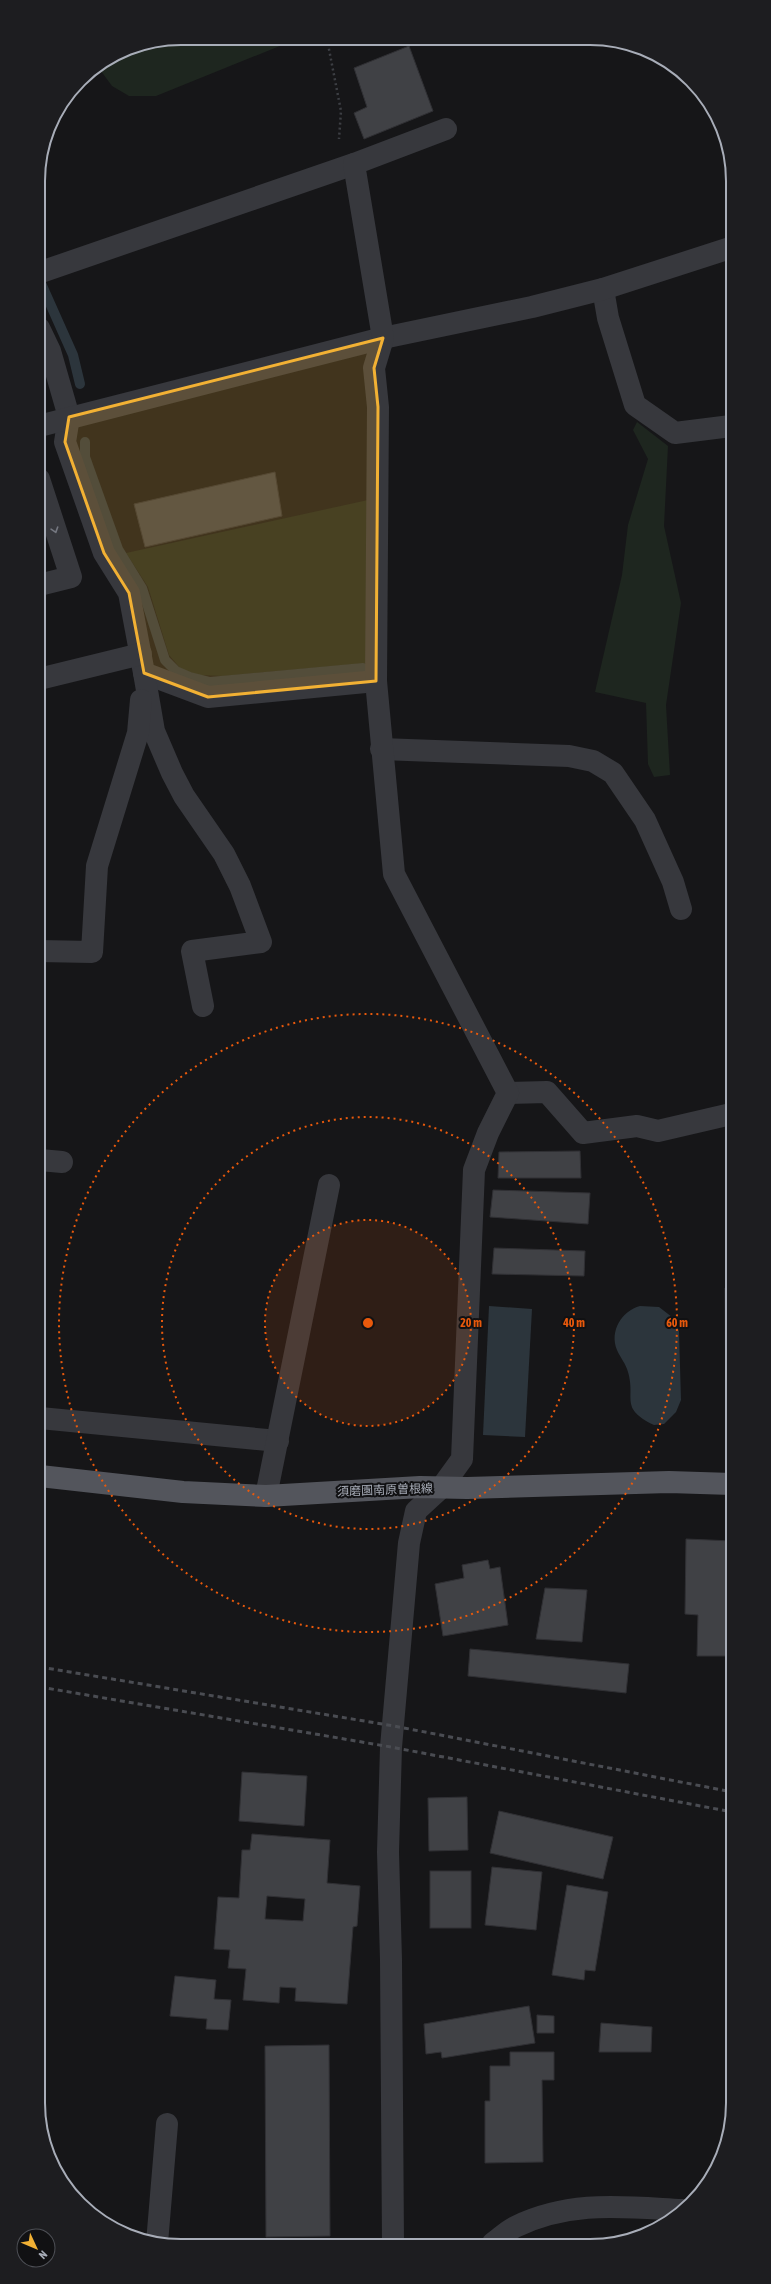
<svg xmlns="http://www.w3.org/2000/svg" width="771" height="2284" font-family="'Asap Condensed','Noto Sans JP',sans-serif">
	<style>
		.green { fill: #1e261f }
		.water { fill: #2c353c }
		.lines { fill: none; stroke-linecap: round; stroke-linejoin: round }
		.stream { stroke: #2c353c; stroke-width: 10 }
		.building { fill: #404145; stroke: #303034; fill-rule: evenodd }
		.path { stroke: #3d3f44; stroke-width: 2.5; stroke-dasharray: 2 3; stroke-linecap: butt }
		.minor { stroke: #37383d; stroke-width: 22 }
		.major { stroke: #53555c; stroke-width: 22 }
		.rail { stroke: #4a4c52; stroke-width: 3; stroke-dasharray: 5 4; stroke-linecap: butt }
		.oneway { stroke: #757881 }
		.marked { fill: #f2b134; fill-opacity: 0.2; stroke: #f2b134; stroke-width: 3; stroke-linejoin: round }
		.ring { fill: none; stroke: #e8590c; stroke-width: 2; stroke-dasharray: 2 4 }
		.labels { text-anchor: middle; stroke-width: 4; stroke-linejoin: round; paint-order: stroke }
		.street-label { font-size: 12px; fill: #a8adb8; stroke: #111113 }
		.rim { fill: none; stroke: #a8adb8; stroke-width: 2 }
		.centre { fill: #e8590c; stroke: #111113; stroke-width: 2 }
		.ring-label { font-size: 12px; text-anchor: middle; font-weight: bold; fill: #e8590c; stroke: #111113; stroke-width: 4; stroke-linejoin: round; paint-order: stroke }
	</style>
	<rect width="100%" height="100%" fill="#161618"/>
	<!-- green -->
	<g class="green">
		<polygon points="181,38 297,39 156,96 129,96 112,86 98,67 127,49"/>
		<polygon points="637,422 668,446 664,526 681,603 666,705 670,775 654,777 648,764 646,703 595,692 622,575 628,525 648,459 633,430"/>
		<polygon points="368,500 367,663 223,676 198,675 181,669 169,655 148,587 126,553"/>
	</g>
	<!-- water -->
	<g class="water">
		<polygon points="489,1306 532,1309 525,1437 483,1435"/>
		<path d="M 640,1306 L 659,1307 L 672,1317 L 679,1331 L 681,1400 L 676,1412 L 664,1424 L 654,1425 C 619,1408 636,1399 628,1372 C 626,1364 620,1357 617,1350 C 609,1331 622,1311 640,1306 Z"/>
	</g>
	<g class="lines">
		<!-- stream -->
		<g class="stream">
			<polyline points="40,281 73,355 80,384"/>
			<polyline points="85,442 85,457 118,549 142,588 165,660 176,671 190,677 210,682 363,668"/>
		</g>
	</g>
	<!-- building -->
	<g class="building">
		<polygon points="409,46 433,111 364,139 354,113 367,107 354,68"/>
		<polygon points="275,472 282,516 145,547 134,504"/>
		<polygon points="580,1151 581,1178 498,1178 499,1152"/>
		<polygon points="493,1190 590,1193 588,1224 490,1217"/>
		<polygon points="494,1248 585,1251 584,1276 492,1274"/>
		<polygon points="725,1288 732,1288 732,1423 726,1422"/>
		<polygon points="686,1539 732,1541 732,1656 697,1656 698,1615 685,1614"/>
		<polygon points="488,1560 490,1569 500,1567 508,1625 443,1636 435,1584 464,1578 462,1565"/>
		<polygon points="545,1588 587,1590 582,1642 536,1639"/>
		<polygon points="470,1649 629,1664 626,1693 468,1676"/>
		<polygon points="242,1772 307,1776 304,1826 239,1821"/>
		<polygon points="467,1797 468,1850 429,1851 428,1798"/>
		<polygon points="499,1811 613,1837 603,1879 490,1853"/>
		<path d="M 252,1834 L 330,1840 L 327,1883 L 360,1886 L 357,1926 L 353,1927 L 347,2004 L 295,2001 L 296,1988 L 280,1987 L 279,2003 L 243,2000 L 246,1969 L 228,1968 L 230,1950 L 214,1949 L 218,1897 L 239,1898 L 242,1850 L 250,1850 ZM 267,1896 L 305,1899 L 303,1921 L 265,1919 Z"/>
		<polygon points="492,1867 542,1872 536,1930 485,1925"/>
		<rect x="430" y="1871" width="41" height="57"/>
		<polygon points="567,1885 608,1892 595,1971 585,1970 584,1980 552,1975"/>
		<polygon points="175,1976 216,1980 214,1999 231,2000 228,2030 206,2029 207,2019 170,2016"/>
		<polygon points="529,2006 535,2043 442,2058 441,2052 426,2054 424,2024"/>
		<polygon points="537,2015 554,2016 554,2033 537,2033"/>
		<polygon points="601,2023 652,2027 651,2052 599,2052"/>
		<polygon points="329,2045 330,2236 266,2237 265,2046"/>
		<polygon points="510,2052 554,2052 554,2080 542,2080 543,2162 485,2163 485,2101 490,2101 490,2066 510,2066"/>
	</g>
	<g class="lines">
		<!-- path -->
		<polyline class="path" points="327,39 341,111 339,139"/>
		<!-- minor -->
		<g class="minor">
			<polyline points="38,273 354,164"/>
			<polyline points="603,289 608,318 635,405 675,433 731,426"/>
			<polyline points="39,328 50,351 69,417 65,442 104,553 129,593 144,673 208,697 376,681"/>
			<polyline points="39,426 383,338 532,307 603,289 730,248"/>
			<polyline points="39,479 71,577 39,585"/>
			<polyline points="144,673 154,731 172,773 184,796 224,854 240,886 261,942 192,951 203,1006"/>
			<polyline points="39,679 141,654"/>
			<polyline points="381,749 569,756 593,761 613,773 645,820 673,882 681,909"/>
			<polyline points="39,951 92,952 97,866 138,733 141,700"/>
			<polyline points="508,1093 547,1092 583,1133 637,1126 658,1131 731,1114"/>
			<polyline points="40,1160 62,1162"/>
			<polyline points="40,1418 278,1441"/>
			<polyline points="266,1496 329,1185"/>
			<polyline points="157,2243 167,2124"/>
			<polyline points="393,2243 391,1960 388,1852 391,1747 409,1543 416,1511 441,1488 462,1459 474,1170 488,1133 508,1093 394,874 376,681 378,407 374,368 383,338 354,164 446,129"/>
			<path d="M 493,2243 C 500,2238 507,2231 515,2227 C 570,2200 623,2207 682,2210"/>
		</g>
		<!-- major -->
		<polyline class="major" points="40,1476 183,1492 266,1496 420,1487 467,1488 669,1482 732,1484"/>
		<!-- rail -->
		<g class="rail">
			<polyline points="40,1667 394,1726 732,1792"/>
			<polyline points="40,1687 391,1747 732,1812"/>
		</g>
	</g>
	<!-- one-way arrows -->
	<defs><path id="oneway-chevron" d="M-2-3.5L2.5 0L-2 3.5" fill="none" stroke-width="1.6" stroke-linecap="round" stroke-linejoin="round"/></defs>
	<use class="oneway" href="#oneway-chevron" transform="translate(55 530) rotate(72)"/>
	<!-- marked area -->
	<path class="marked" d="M 383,338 L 374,368 L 378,407 L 376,681 L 208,697 L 144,673 L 129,593 L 104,553 L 65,442 L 69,417 Z"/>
	<!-- distance rings -->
	<circle cx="368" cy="1323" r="103" fill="#e8590c" fill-opacity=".12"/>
	<g class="ring">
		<circle cx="368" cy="1323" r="103"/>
		<circle cx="368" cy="1323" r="206"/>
		<circle cx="368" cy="1323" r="309"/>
	</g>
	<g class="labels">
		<!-- street labels -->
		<g class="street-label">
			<text transform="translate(385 1490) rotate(-2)" y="4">須磨園南原曽根線</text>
		</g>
	</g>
	<!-- crop -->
	<path d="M0 0H771V2284H0ZM181 45H590A136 136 0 0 1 726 181V2103A136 136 0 0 1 590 2239H181A136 136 0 0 1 45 2103V181A136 136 0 0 1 181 45Z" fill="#1d1d20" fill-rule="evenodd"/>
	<path class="rim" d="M181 45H590A136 136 0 0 1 726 181V2103A136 136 0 0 1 590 2239H181A136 136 0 0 1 45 2103V181A136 136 0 0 1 181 45Z"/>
	<circle cx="368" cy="1323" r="6" class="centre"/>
	<g class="ring-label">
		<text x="471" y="1327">20 m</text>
		<text x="574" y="1327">40 m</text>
		<text x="677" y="1327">60 m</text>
	</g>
	<!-- north arrow -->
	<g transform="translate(36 2248) rotate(134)"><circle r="19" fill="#111113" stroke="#4d4f55"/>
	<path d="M0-3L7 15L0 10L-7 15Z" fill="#f2b134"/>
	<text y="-6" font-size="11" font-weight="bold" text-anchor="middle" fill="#a8adb8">N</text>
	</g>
</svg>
